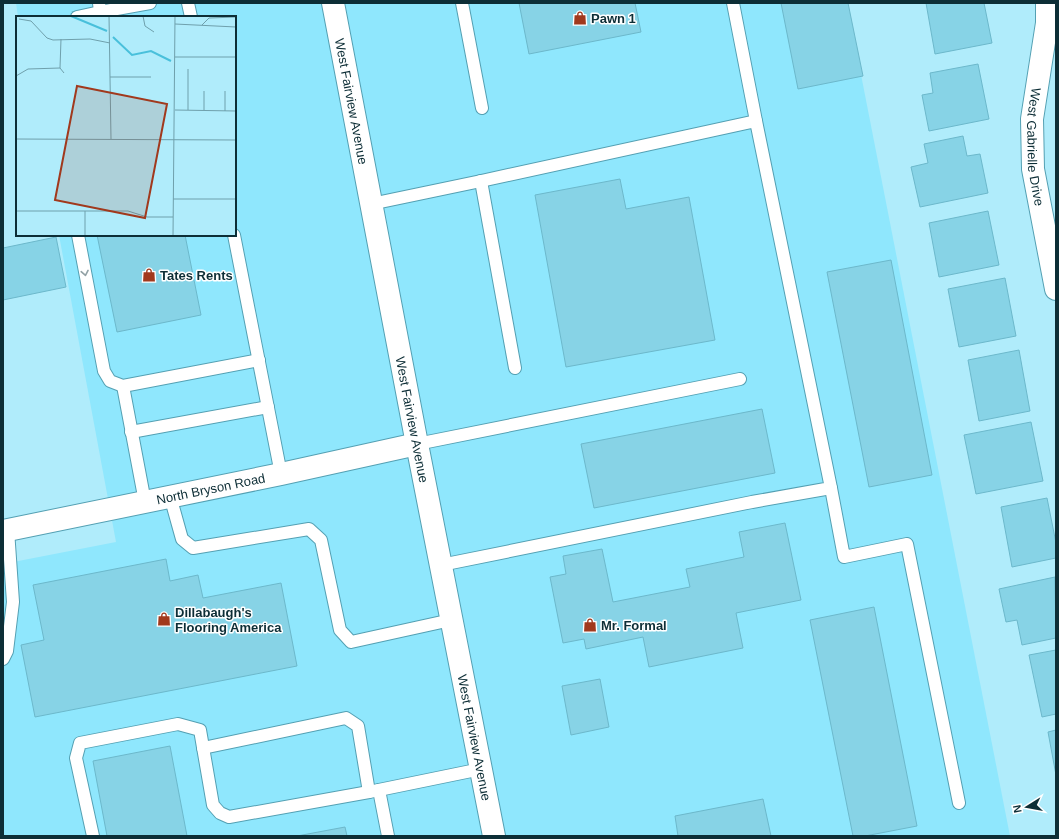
<svg xmlns="http://www.w3.org/2000/svg" width="1059" height="839" font-family="Arial,sans-serif">
	<style>
		.built { fill: #8fe7fd }
		.building { fill: #87d3e6; stroke: #6cb8cb }
		.lines { fill: none; stroke-linecap: round; stroke-linejoin: round }
		.service-casing { stroke: #54a0b3; stroke-width: 14 }
		.minor-casing { stroke: #54a0b3; stroke-width: 24 }
		.primary-casing { stroke: #54a0b3; stroke-width: 24 }
		.service { stroke: #fff; stroke-width: 12 }
		.minor { stroke: #fff; stroke-width: 22 }
		.primary { stroke: #fff; stroke-width: 22 }
		.oneway { stroke: #92a1a5 }
		.labels { text-anchor: middle; stroke-width: 3; stroke-linejoin: round; paint-order: stroke }
		.poi-label { font-size: 13px; font-weight: bold; fill: #0d2e36; stroke: #fff; text-anchor: start }
		.street-label { font-size: 13px; fill: #0d2e36; stroke: #fff }
		.inset-river { fill: none; stroke: #49c0db; stroke-width: 2 }
		.inset-road { fill: none; stroke: #6fa0ac; stroke-width: 1 }
		.view { fill: #a1391d; fill-opacity: 0.15; stroke: #a1391d; stroke-width: 2 }
		.inset-edge { fill: none; stroke: #0d2e36; stroke-width: 2 }
	</style>
	<rect width="100%" height="100%" fill="#b0ecfb"/>
	<!-- built -->
	<polygon class="built" points="16,3 847,3 1010,836 3,836 3,564 116,542 59,235 235,235 235,17 18,17"/>
	<!-- building -->
	<g class="building">
		<polygon points="519,3 635,3 641,32 529,54"/>
		<polygon points="781,3 848,3 863,76 798,89"/>
		<polygon points="926,3 984,3 992,43 935,54"/>
		<polygon points="978,64 989,119 929,131 922,95 933,93 930,73"/>
		<polygon points="963,136 967,156 980,154 988,193 920,207 911,167 928,163 924,144"/>
		<polygon points="620,179 626,209 689,197 715,340 566,367 535,195"/>
		<polygon points="988,211 999,265 939,277 929,223"/>
		<polygon points="97,235 185,235 201,315 117,332"/>
		<polygon points="56,237 66,287 3,300 3,248"/>
		<polygon points="891,260 932,475 869,487 827,272"/>
		<polygon points="1005,278 1016,336 959,347 948,289"/>
		<polygon points="1019,350 1030,411 979,421 968,360"/>
		<polygon points="762,409 775,473 594,508 581,444"/>
		<polygon points="1031,422 1043,481 976,494 964,435"/>
		<polygon points="1047,498 1056,543 1056,558 1012,567 1001,507"/>
		<polygon points="785,523 801,600 736,613 743,648 649,667 643,637 586,649 584,639 563,643 550,577 566,574 563,556 602,549 613,602 690,587 686,569 744,557 739,532"/>
		<polygon points="166,559 170,581 198,575 203,598 281,583 297,666 35,717 21,645 44,640 33,585"/>
		<polygon points="1055,577 1056,638 1022,645 1017,620 1006,622 999,589"/>
		<polygon points="874,607 917,826 865,836 853,836 810,620"/>
		<polygon points="1056,650 1056,714 1042,717 1029,655"/>
		<polygon points="600,679 609,727 571,735 562,686"/>
		<polygon points="1056,730 1056,775 1048,732"/>
		<polygon points="170,746 187,836 107,836 93,761"/>
		<polygon points="763,799 771,836 678,836 675,816"/>
		<polygon points="345,827 347,836 297,836"/>
	</g>
	<g class="lines">
		<!-- service casing -->
		<g class="service-casing">
			<g id="service">
				<polyline points="99,3 100,12 150,3"/>
				<polyline points="188,3 191,17"/>
				<polyline points="462,3 482,108"/>
				<polyline points="733,3 756,121"/>
				<polyline points="77,17 100,12"/>
				<polyline points="481,181 515,368"/>
				<polyline points="371,204 481,181 756,121 831,488 752,502 441,565"/>
				<polyline points="78,235 104,371 110,381 123,386 259,360"/>
				<polyline points="234,235 281,474"/>
				<polyline points="123,386 145,502"/>
				<polyline points="131,432 268,407"/>
				<polyline points="417,444 740,379"/>
				<polyline points="831,488 844,557 907,544 959,803"/>
				<polyline points="170,496 182,539 193,548 309,529 321,540 340,630 351,642 451,620"/>
				<polyline points="3,659 7,651 13,602 8,530"/>
				<polyline points="203,748 346,718 358,726 369,792"/>
				<polyline points="379,790 388,836"/>
				<polyline points="93,836 76,758 80,743 178,724 200,730 213,805 220,813 229,817 369,792 481,769"/>
			</g>
		</g>
		<!-- minor casing -->
		<g class="minor-casing">
			<g id="minor">
				<path id="s1" d="M 1047,3 L 1047,23 L 1032,119 L 1033,169 L 1056,289"/>
				<path id="s2" d="M 3,531 L 281,474 L 417,444"/>
			</g>
		</g>
		<!-- primary casing -->
		<g class="primary-casing">
			<g id="primary">
				<path id="s3" d="M 333,3 L 417,444 L 494,836"/>
			</g>
		</g>
		<!-- service -->
		<use href="#service" class="service"/>
		<!-- minor -->
		<use href="#minor" class="minor"/>
		<!-- primary -->
		<use href="#primary" class="primary"/>
	</g>
	<!-- one-way arrows -->
	<defs><path id="oneway-chevron" d="M-2-3.5L2.5 0L-2 3.5" fill="none" stroke-width="1.6" stroke-linecap="round" stroke-linejoin="round"/></defs>
	<use class="oneway" href="#oneway-chevron" transform="translate(85 273) rotate(79)"/>
	<!-- icons -->
	<defs>
		<g id="shop-bare" transform="scale(1.08)"><path d="M-5-2.5h2.3a2.7 3.5 0 0 1 5.4 0H5L5.5 6h-11ZM-1.5-2.5h3a1.5 2.3 0 0 0-3 0Z" fill="#a1391d" stroke="#fff" stroke-width="2.5" paint-order="stroke"/></g>
	</defs>
	<g fill-rule="evenodd">
		<use href="#shop-bare" x="580" y="18"/>
		<use href="#shop-bare" x="149" y="275"/>
		<use href="#shop-bare" x="164" y="619"/>
		<use href="#shop-bare" x="590" y="625"/>
	</g>
	<g class="labels">
		<!-- poi labels -->
		<g class="poi-label">
			<text x="591" y="23">Pawn 1</text>
			<text x="160" y="280">Tates Rents</text>
			<text x="175" y="617">Dillabaugh's<tspan x="175" dy="15">Flooring America</tspan></text>
			<text x="601" y="630">Mr. Formal</text>
		</g>
		<!-- street labels -->
		<g class="street-label">
			<text dy="5" stroke="none"><textPath href="#s3" startOffset="100">West Fairview Avenue</textPath></text>
			<text dy="5" stroke="none"><textPath href="#s1" startOffset="145">West Gabrielle Drive</textPath></text>
			<text dy="5" stroke="none"><textPath href="#s3" startOffset="424">West Fairview Avenue</textPath></text>
			<text dy="5" stroke="none"><textPath href="#s2" startOffset="212">North Bryson Road</textPath></text>
			<text dy="5" stroke="none"><textPath href="#s3" startOffset="748">West Fairview Avenue</textPath></text>
		</g>
	</g>
	<!-- overview -->
	<g transform="translate(16 16)">
		<rect width="220" height="220" fill="#b0ecfb"/>
		<path class="inset-river" d="M 55,0 L 91,15M 97,21 L 116,39 L 135,35 L 155,45"/>
		<path class="inset-road" d="M 93,0 L 95,123M 127,0 L 129,10 L 138,16M 3,3 L 15,5 L 31,22 L 37,24 L 74,23 L 94,27M 159,8 L 220,11M 186,9 L 193,2 L 220,1M 45,23 L 44,52 L 48,57M 159,41 L 220,41M 0,60 L 12,53 L 44,52M 94,61 L 135,61M 209,75 L 209,95M 159,94 L 220,95M 172,94 L 172,53M 188,94 L 188,75M 0,123 L 220,124M 157,183 L 220,183M 0,195 L 112,195 L 131,201 L 157,201M 69,195 L 69,220M 157,220 L 159,0"/>
		<path class="view" d="M 61,70 L 151,88 L 129,202 L 39,184 Z"/>
		<rect width="220" height="220" class="inset-edge"/>
	</g>
	<!-- border -->
	<rect width="1059" height="839" fill="none" stroke="#0d2e36" stroke-width="8"/>
	<!-- north arrow -->
	<g transform="translate(1027 807) rotate(259)" stroke="#ffffff" stroke-width="3" paint-order="stroke">
	<path d="M0-3L7 15L0 10L-7 15Z" fill="#0d2e36"/>
	<text y="-6" font-size="11" font-weight="bold" text-anchor="middle" fill="#0d2e36">N</text>
	</g>
</svg>
